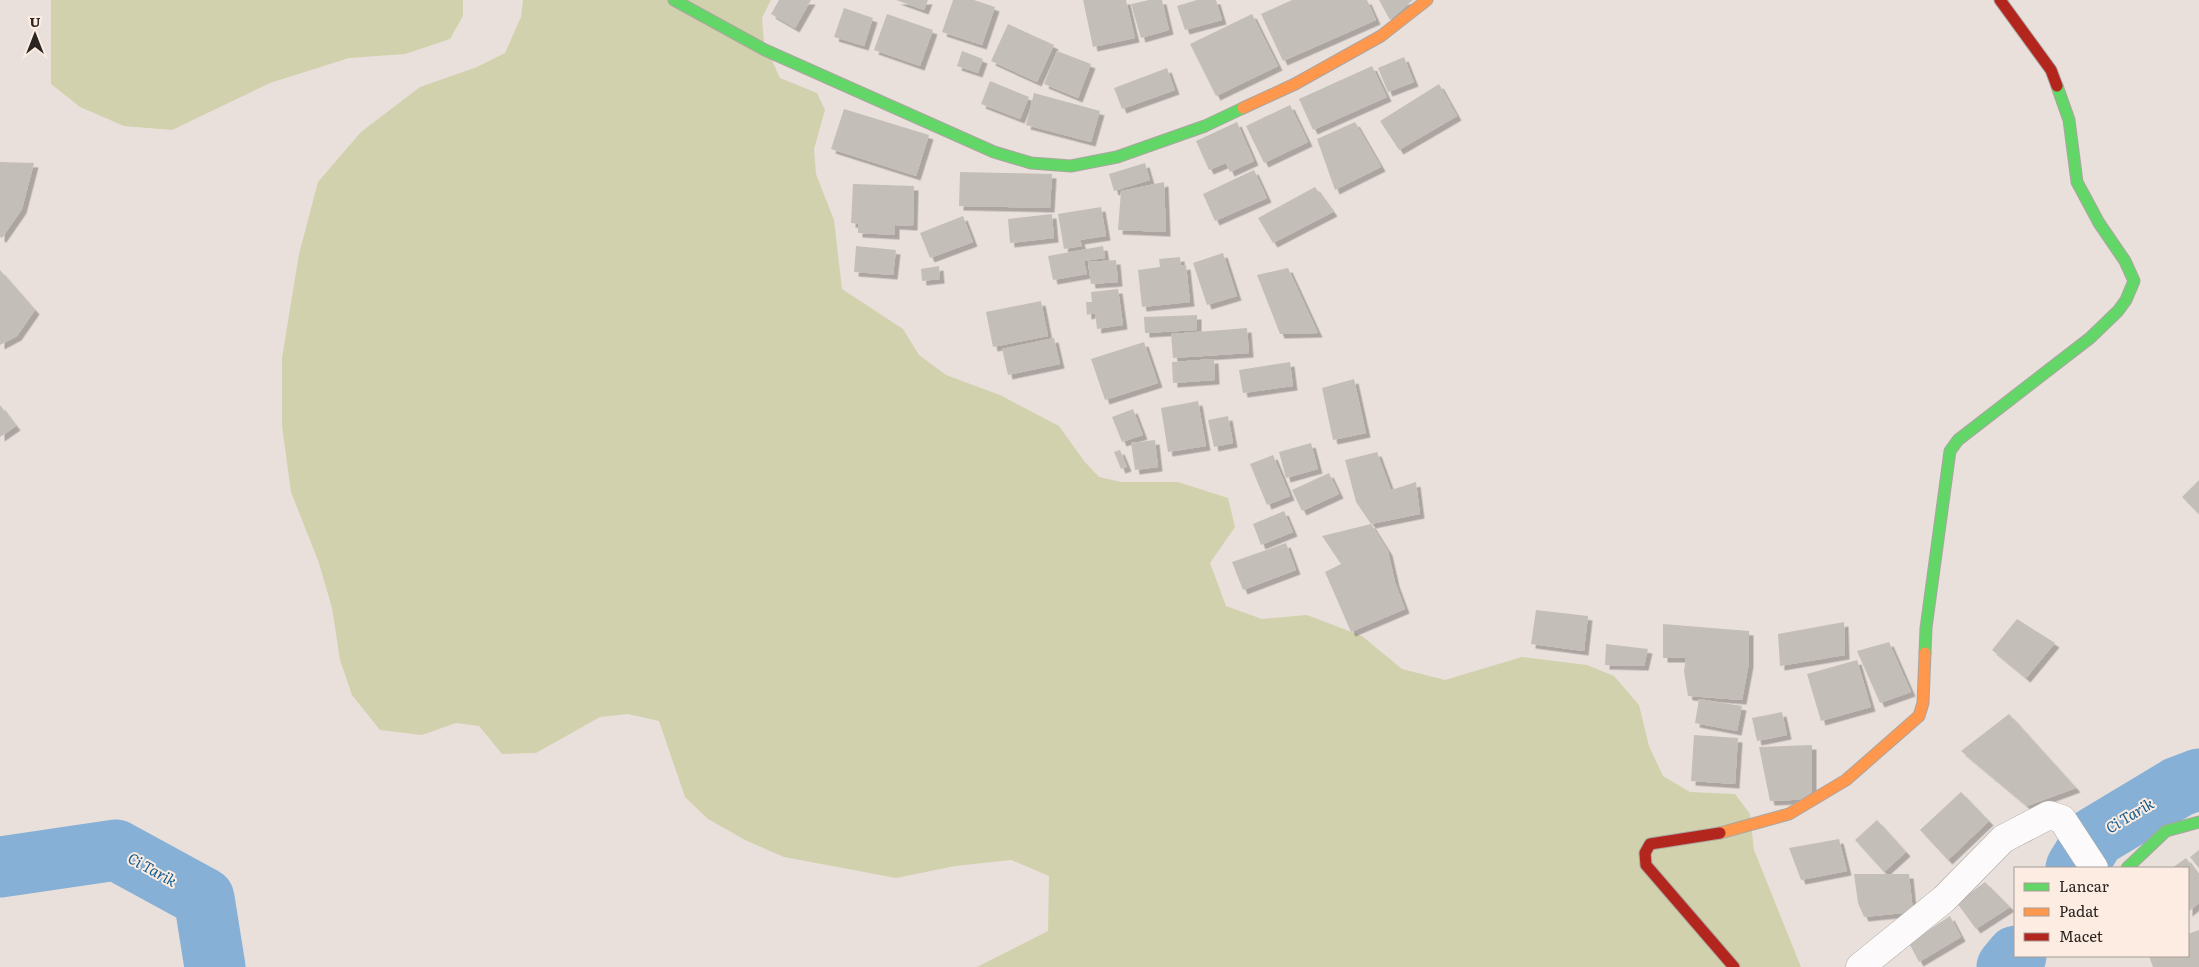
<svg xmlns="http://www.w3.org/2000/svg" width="2199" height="967" font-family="Literata,serif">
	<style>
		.green { fill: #d1d1ad }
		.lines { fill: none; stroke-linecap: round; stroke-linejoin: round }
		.river { stroke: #86b0d5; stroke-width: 61 }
		.building { fill: #c4beb9; filter: url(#shadow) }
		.street-casing { stroke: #aba5a1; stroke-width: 29 }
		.fast-casing { stroke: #aba5a1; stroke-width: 13 }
		.slow-casing { stroke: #aba5a1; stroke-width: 13 }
		.jam-casing { stroke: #aba5a1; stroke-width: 13 }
		.street { stroke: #fcfafa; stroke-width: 28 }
		.fast { stroke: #63d668; stroke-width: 11 }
		.slow { stroke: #ff974d; stroke-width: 11 }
		.jam { stroke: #b3261e; stroke-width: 11 }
		.labels { text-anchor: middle; stroke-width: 4; stroke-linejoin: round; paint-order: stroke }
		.water-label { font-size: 15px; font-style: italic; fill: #115a8e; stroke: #fcece2 }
	</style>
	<defs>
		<filter id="shadow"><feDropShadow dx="4.5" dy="4.5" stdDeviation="0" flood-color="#0004"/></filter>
	</defs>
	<rect width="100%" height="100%" fill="#e9e0db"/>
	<!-- green -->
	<g class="green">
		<polygon points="51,0 463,0 463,16 450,39 405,54 349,58 270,83 172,130 124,126 80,107 51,84"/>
		<polygon points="523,0 771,0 762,18 764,43 780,78 817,93 825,110 814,149 816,174 834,220 842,289 903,329 919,355 946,375 1000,395 1059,426 1084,461 1099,477 1121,482 1178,482 1228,498 1235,527 1210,563 1226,606 1262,619 1307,615 1362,636 1402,669 1445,680 1522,657 1587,665 1614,676 1639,705 1649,746 1663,776 1690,792 1735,794 1750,814 1754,850 1801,967 977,967 1048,931 1049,876 1011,860 955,866 896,878 784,857 745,840 708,819 685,797 659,721 628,714 600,717 536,753 502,754 479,726 456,723 422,735 380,730 352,695 340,660 332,608 319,563 291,492 282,426 282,358 299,254 318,182 361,132 420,87 477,67 505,53 521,17"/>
	</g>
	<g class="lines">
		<!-- river -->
		<g class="river">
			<polyline points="0,867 116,850 204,898 215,967"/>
			<polyline points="2076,868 2095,837 2178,787 2199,779"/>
			<polyline points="2007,967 2016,956"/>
		</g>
	</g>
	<!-- building -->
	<g class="building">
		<polygon points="779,0 811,0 795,28 771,14"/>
		<polygon points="896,0 928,0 924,10"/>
		<polygon points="953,0 974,0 995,7 982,45 942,32"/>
		<polygon points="1083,0 1126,0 1135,38 1093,47"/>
		<polygon points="1149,0 1162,0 1169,30 1141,38 1131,4"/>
		<polygon points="1197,0 1216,0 1222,20 1185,30 1177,6"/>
		<polygon points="1292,0 1367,0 1376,20 1283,61 1261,14"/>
		<polygon points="1379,0 1413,0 1390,20"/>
		<polygon points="844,8 873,18 864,46 834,37"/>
		<polygon points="887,14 933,30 920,66 874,50"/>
		<polygon points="1252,14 1278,66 1216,96 1190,44"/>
		<polygon points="1008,24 1054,45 1037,82 991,61"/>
		<polygon points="962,51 983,59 978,73 957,66"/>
		<polygon points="1057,51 1091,64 1078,98 1044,84"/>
		<polygon points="1404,57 1414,82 1388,92 1378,68"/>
		<polygon points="1372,66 1387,97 1313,130 1299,99"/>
		<polygon points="1167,68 1175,90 1122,109 1114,88"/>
		<polygon points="990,81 1029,97 1020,119 981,104"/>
		<polygon points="1439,84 1457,116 1399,150 1380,121"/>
		<polygon points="1034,93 1100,111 1091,142 1026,125"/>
		<polygon points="1290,105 1308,142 1264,163 1246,126"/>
		<polygon points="844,109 929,135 916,176 831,149"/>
		<polygon points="1237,122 1254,161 1230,172 1226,163 1209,170 1196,141"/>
		<polygon points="1355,122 1381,167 1335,190 1317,139"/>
		<polygon points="0,162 34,163 22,209 2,238 0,237"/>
		<polygon points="1145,163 1150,180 1114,191 1109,174"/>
		<polygon points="1254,170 1267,198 1215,221 1203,194"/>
		<polygon points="960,172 1052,174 1050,208 959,206"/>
		<polygon points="1164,182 1166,232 1118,230 1121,191"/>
		<polygon points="853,184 914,186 913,226 895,225 895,235 858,233 858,224 851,223"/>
		<polygon points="1315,187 1333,212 1273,243 1258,218"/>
		<polygon points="1101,207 1106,236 1080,240 1082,246 1064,249 1058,214"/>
		<polygon points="1052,214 1054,238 1010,243 1008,219"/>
		<polygon points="963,216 973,242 930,258 920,233"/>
		<polygon points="856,246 896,250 893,275 854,272"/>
		<polygon points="1103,246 1105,258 1084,261 1087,274 1053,280 1048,256"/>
		<polygon points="1223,253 1237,296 1207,305 1193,263"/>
		<polygon points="1180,257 1181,266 1186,265 1190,302 1142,307 1138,270 1160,267 1159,259"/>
		<polygon points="1116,260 1118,282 1091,284 1088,262"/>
		<polygon points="939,266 940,279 922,281 921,269"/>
		<polygon points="1288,268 1318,333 1280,334 1257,275"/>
		<polygon points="0,270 35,310 17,336 0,345"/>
		<polygon points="1118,289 1123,325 1097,329 1095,313 1087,315 1086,302 1092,302 1091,292"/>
		<polygon points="1041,301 1048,336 993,347 986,312"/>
		<polygon points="1197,315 1197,330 1145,333 1144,317"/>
		<polygon points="1247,328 1249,353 1173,358 1171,334"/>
		<polygon points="1054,338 1060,364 1008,375 1002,349"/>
		<polygon points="1144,342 1158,383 1105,400 1091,359"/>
		<polygon points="1214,359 1215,380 1173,383 1172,362"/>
		<polygon points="1290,362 1293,386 1243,393 1239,370"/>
		<polygon points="1354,379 1366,433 1333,440 1322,388"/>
		<polygon points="1198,401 1206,446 1168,452 1161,408"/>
		<polygon points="0,405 16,426 0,437"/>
		<polygon points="1133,409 1143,435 1122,442 1112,417"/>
		<polygon points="1228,416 1233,443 1214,447 1208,420"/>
		<polygon points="1155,440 1158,467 1135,470 1131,443"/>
		<polygon points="1311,443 1318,469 1286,478 1279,452"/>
		<polygon points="1120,450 1127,467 1121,469 1114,452"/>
		<polygon points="1377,452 1391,490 1416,482 1420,514 1371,524 1388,551 1395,582 1405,609 1351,632 1325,572 1341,564 1322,536 1371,524 1356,502 1345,460"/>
		<polygon points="1273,455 1290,496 1267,505 1250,464"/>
		<polygon points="1329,473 1339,494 1302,511 1292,490"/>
		<polygon points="2199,480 2199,514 2182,497"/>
		<polygon points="1284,511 1293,532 1261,545 1253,524"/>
		<polygon points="1286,543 1296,570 1243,590 1232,562"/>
		<polygon points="1536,610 1588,616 1584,651 1531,644"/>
		<polygon points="2017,619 2055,643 2026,678 1992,650"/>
		<polygon points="1844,622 1845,655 1780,666 1778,634"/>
		<polygon points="1663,624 1749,631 1749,663 1742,700 1688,696 1684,671 1686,658 1663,658"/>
		<polygon points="1889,642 1911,692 1880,703 1857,651"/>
		<polygon points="1606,644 1648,649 1644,666 1605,665"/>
		<polygon points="1857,660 1871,707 1821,721 1807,674"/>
		<polygon points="1699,699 1742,706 1737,731 1695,723"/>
		<polygon points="1782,712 1787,735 1757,741 1752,718"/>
		<polygon points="2009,714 2076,788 2027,806 1961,751"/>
		<polygon points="1694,735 1738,738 1735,784 1691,781"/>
		<polygon points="1812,745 1812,799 1770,801 1759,747"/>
		<polygon points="1961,792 1989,821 1948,860 1920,830"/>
		<polygon points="1877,820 1906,852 1884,872 1855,840"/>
		<polygon points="1839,839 1847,871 1801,880 1789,848"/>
		<polygon points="2199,850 2199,868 2190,857"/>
		<polygon points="2186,858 2199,876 2199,903 2188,912 2188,868 2172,868"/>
		<polygon points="1854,874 1909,874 1913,912 1864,917 1858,903"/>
		<polygon points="1985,882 2010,907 1976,929 1957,903"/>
		<polygon points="1950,916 1961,937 1919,962 1909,943"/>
		<polygon points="2199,930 2199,967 2153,967 2149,956 2188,956 2188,934"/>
	</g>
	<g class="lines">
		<!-- street casing -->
		<g class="street-casing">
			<polyline id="street" points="1860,967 1944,899 2003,839 2049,815 2062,819 2094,868"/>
		</g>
		<!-- fast casing -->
		<g class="fast-casing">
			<g id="fast">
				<polyline points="674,0 765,50 994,152 1031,163 1071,166 1117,157 1205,126 1243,108"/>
				<polyline points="1925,653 1926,628 1950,451 1958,440 2090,338 2118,311 2126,300 2134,281 2125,261 2099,223 2077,182 2069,120 2057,86"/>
				<polyline points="2127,868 2166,831 2199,822"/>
			</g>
		</g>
		<!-- slow casing -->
		<g class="slow-casing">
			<g id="slow">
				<polyline points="1243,108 1295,84 1381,36 1427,0"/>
				<polyline points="1720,833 1789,814 1846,780 1919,716 1923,703 1925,653"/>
			</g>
		</g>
		<!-- jam casing -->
		<g class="jam-casing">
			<g id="jam">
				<polyline points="2000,0 2051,70 2057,86"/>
				<polyline points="1720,833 1650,844 1645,853 1646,865 1734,967"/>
			</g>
		</g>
		<!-- street -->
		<use href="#street" class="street"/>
		<!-- fast -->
		<use href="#fast" class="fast"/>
		<!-- slow -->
		<use href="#slow" class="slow"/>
		<!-- jam -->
		<use href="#jam" class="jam"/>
	</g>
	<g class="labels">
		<!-- water labels -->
		<g class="water-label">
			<text transform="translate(2130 816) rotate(-31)" y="5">Ci Tarik</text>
			<text transform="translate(152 870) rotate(29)" y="5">Ci Tarik</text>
		</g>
	</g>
	<!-- legend -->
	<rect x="2014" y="867" width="175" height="90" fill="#fcece2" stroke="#a89c95"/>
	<rect x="2024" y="883" width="25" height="8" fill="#63d668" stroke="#a89c95"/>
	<text x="2059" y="892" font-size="15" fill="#2b2521">Lancar</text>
	<rect x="2024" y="908" width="25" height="8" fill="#ff974d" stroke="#a89c95"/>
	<text x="2059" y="917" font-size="15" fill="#2b2521">Padat</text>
	<rect x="2024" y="933" width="25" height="8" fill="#b3261e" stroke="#a89c95"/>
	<text x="2059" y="942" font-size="15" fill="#2b2521">Macet</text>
	<!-- north arrow -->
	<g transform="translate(35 35)" stroke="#fcece2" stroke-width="4" paint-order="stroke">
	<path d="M0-4L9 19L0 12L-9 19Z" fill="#2b2521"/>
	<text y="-8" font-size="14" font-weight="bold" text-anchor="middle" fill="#2b2521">U</text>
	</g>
</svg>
